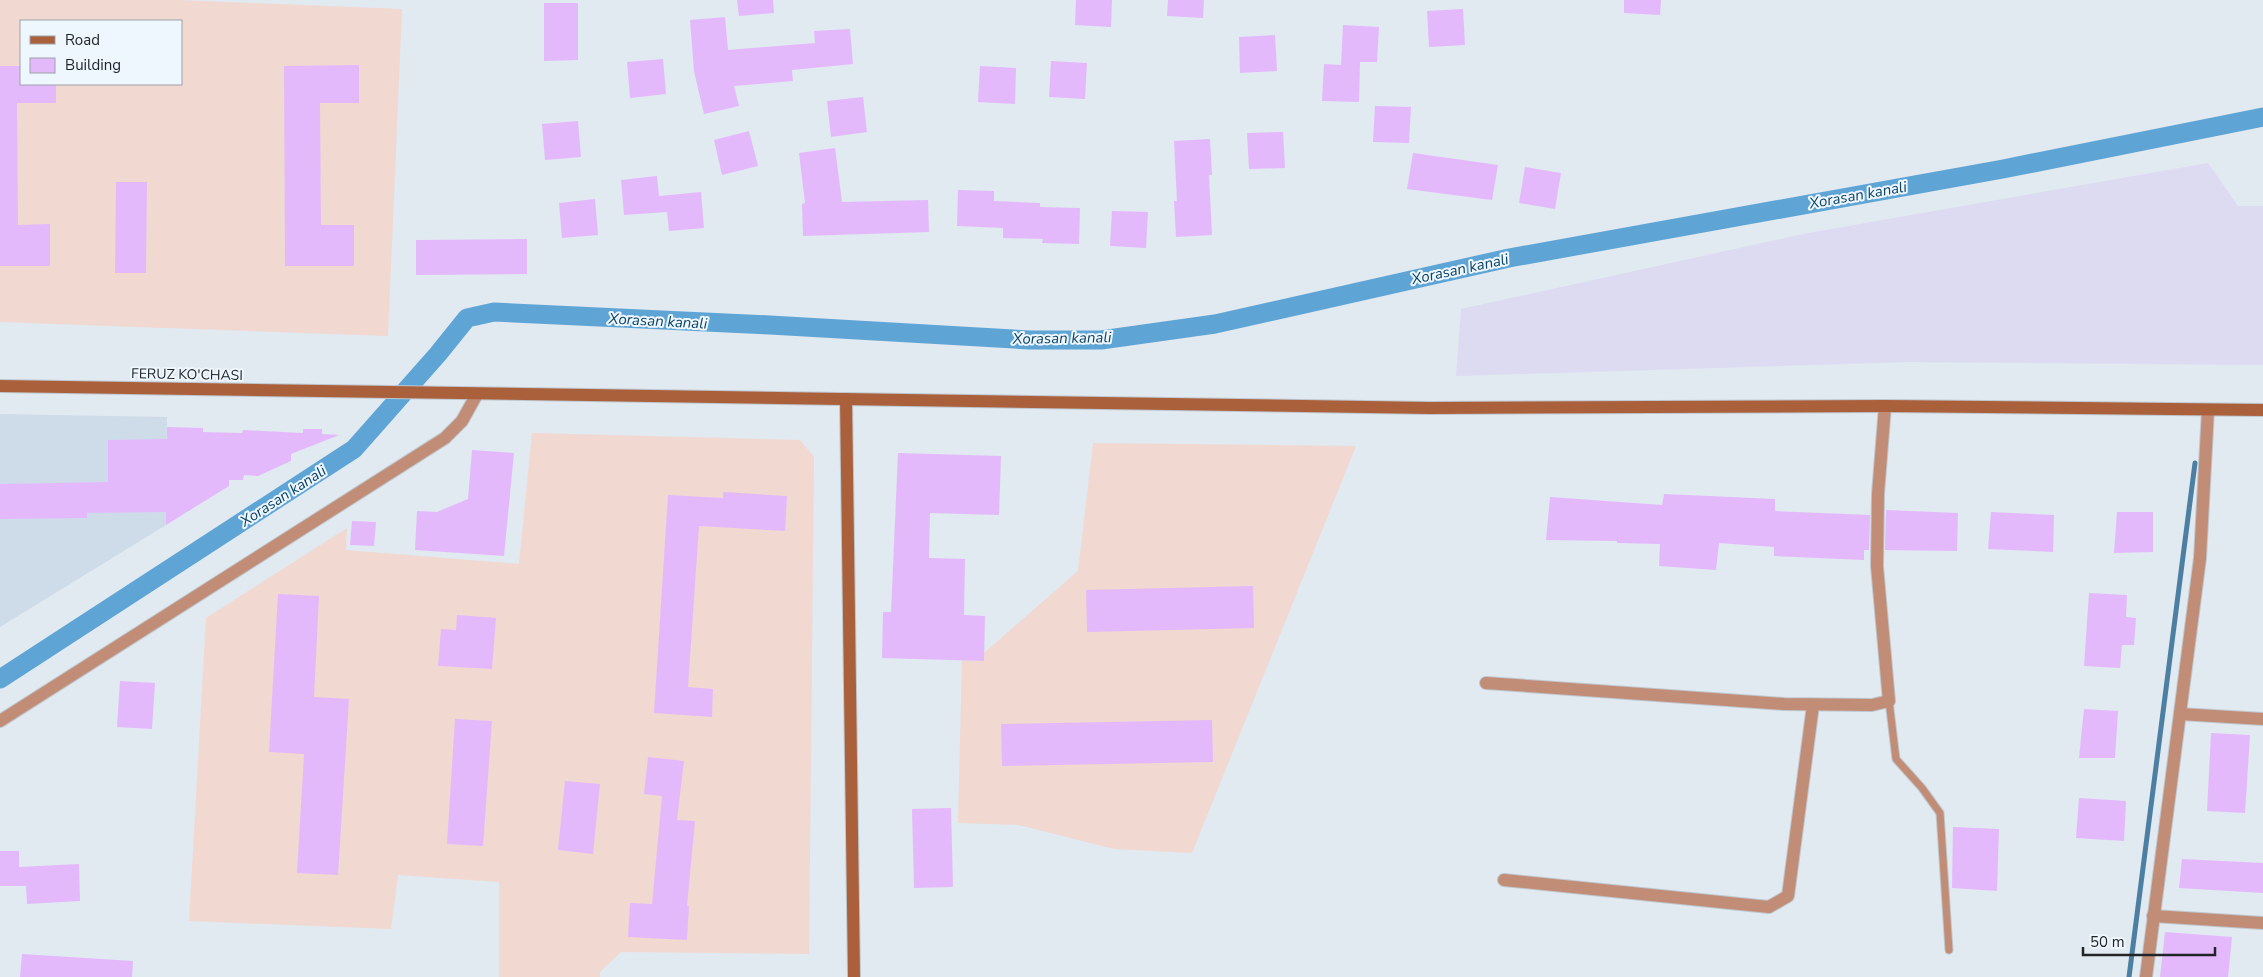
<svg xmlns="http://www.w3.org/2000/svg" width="2263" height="977" font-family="'Nunito Sans',sans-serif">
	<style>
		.commercial { fill: #dddbf1 }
		.built { fill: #cedce9 }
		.medical { fill: #f1d8d1; fill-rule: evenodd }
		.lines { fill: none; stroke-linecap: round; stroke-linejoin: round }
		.stream { stroke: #4c7fa2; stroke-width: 5 }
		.canal { stroke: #5ea5d6; stroke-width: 19 }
		.building { fill: #e4b9fc }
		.service-casing { stroke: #bfc6cd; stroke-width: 9 }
		.minor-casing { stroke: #bfc6cd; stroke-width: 14 }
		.secondary-casing { stroke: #bfc6cd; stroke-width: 14 }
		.service { stroke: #c28d76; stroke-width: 7 }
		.minor { stroke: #c28d76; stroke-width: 12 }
		.secondary { stroke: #ab603c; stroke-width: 12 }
		.labels { text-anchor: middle; stroke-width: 4; stroke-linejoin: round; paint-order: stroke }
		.street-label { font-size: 14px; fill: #222528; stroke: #eef6fe }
		.water-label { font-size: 15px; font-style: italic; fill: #0a4364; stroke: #eef6fe }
	</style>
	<rect width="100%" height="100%" fill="#e1e9f1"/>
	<!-- commercial -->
	<polygon class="commercial" points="2208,163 2238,206 2263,206 2263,365 1909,362 1456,376 1461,309 1803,234"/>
	<!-- built -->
	<polygon class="built" points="0,414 167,417 166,525 0,627"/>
	<!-- medical -->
	<g class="medical">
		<path d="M 0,0 L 178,0 L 402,9 L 388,336 L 0,322 ZM 21,21 L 181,21 L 181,84 L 21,84 Z"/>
		<polygon points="532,433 800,440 814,457 809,954 621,952 600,972 600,977 499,977 499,882 398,875 391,929 189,921 206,618 347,528 346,550 519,564"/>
		<polygon points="1093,443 1356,446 1192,853 1114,849 1019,825 958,823 962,660 983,661 984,653 1078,571"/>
	</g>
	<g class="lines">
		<!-- stream -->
		<polyline class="stream" points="2129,977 2195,463"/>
		<!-- canal -->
		<polyline class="canal" points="0,679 354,449 438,354 467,318 494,312 770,325 1030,340 1101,340 1215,324 1509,258 2003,169 2263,117"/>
	</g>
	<!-- building -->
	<g class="building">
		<polygon points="737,0 773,0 774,13 739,16"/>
		<polygon points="1076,0 1112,0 1111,27 1075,25"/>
		<polygon points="1168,0 1204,0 1203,18 1167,16"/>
		<polygon points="1624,0 1661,0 1660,15 1624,13"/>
		<polygon points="544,3 578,3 578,60 544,61"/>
		<polygon points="1463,9 1465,45 1429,47 1427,11"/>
		<polygon points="725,17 728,50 815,43 814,31 850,29 853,64 792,70 793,81 734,86 739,106 704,114 694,71 690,20"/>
		<polygon points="1343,25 1379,27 1377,62 1360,62 1359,102 1322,101 1324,64 1341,65"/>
		<polygon points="1275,35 1277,71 1240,73 1239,37"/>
		<polygon points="663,59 666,94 630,98 627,62"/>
		<polygon points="1051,61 1087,63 1085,99 1049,97"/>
		<polygon points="359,65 359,103 320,103 321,225 354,225 354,266 285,266 284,66"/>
		<polygon points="0,66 21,66 21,84 56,84 56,103 17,103 18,225 50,224 50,266 0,266"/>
		<polygon points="980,66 1016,68 1015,104 978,102"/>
		<polygon points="863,97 867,132 831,137 827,101"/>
		<polygon points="1375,106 1411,107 1409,143 1373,142"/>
		<polygon points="578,121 581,157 545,160 542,124"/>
		<polygon points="749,131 758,166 722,175 714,140"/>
		<polygon points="1283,132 1285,168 1249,169 1247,133"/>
		<polygon points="1210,139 1212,175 1209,175 1212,235 1176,237 1174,201 1177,201 1174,141"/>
		<polygon points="835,148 842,202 928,200 929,232 803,236 802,204 805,203 799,153"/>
		<polygon points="1413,153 1498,165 1492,200 1407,189"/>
		<polygon points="1525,167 1561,173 1555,209 1519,203"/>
		<polygon points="657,176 659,196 701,192 704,228 669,231 667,212 624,215 621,180"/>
		<polygon points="116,182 147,182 146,273 115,273"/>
		<polygon points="958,190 994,191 994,201 1040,203 1040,207 1080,208 1079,244 1042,243 1043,239 1003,238 1003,228 957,226"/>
		<polygon points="595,199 598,235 562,238 559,203"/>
		<polygon points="1112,211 1148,212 1146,248 1110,246"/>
		<polygon points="527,239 527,274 416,275 416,240"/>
		<polygon points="167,427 203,428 203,432 242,433 243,430 303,433 303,429 322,429 322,434 339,435 291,454 291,461 258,476 244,475 243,480 229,480 229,486 166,525 166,512 87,513 87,518 0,519 0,484 108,482 108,440 167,439"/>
		<polygon points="472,450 514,453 504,556 415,550 417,511 437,512 468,499"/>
		<polygon points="898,453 1001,456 999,515 930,513 929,558 965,559 964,615 985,616 984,661 882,658 883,612 891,612"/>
		<polygon points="723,492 787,496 785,531 699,526 688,687 713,689 712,717 654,713 668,495 723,498"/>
		<polygon points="1664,494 1775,499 1775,511 1870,515 1869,550 1864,550 1864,560 1774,556 1774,547 1719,543 1716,570 1659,566 1660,544 1617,543 1617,541 1546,540 1550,497 1662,505"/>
		<polygon points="1886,510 1958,513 1957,551 1885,550"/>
		<polygon points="1991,512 2054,515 2053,552 1988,549"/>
		<polygon points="2117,512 2153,512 2153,552 2114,553"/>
		<polygon points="352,521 376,522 374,546 350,545"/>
		<polygon points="1253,586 1254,628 1087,632 1086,590"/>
		<polygon points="2089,593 2127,595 2126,617 2136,618 2134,645 2122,645 2120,668 2084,666"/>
		<polygon points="278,594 319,596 314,697 349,699 338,875 297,873 304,754 269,752"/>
		<polygon points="457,615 496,618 492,669 438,666 441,629 456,630"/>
		<polygon points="120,681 155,683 152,729 117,727"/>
		<polygon points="2084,709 2118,711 2115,758 2079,758"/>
		<polygon points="455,719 492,721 483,846 447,844"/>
		<polygon points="1212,720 1213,762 1002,766 1001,724"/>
		<polygon points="2211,733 2250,735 2245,813 2207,811"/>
		<polygon points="648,757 684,761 677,820 695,821 687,906 689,906 687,940 628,937 630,903 652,904 662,796 644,794"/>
		<polygon points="565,781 600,784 593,854 558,850"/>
		<polygon points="2079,798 2126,801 2124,841 2076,838"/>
		<polygon points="951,808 953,887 914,888 912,809"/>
		<polygon points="1953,827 1999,829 1997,891 1952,888"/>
		<polygon points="0,851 19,851 19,867 79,864 80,901 27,904 26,886 0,886"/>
		<polygon points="2182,859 2263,863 2263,893 2179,888"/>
		<polygon points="2165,932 2232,937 2228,977 2160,977"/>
		<polygon points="22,954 133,961 132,977 20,977"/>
	</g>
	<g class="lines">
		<!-- service casing -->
		<g class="service-casing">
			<polyline id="service" points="1889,701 1896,759 1922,788 1940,813 1949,950"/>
		</g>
		<!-- minor casing -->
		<g class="minor-casing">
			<g id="minor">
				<polyline points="1486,683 1784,704 1872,705 1889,701 1877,566 1878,494 1885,406"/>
				<polyline points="2180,714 2263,719"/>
				<polyline points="0,721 445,438 462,421 477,394"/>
				<polyline points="1504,880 1769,907 1788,896 1813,705"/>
				<polyline points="2153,916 2263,923"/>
				<polyline points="2146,977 2200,558 2208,410"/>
			</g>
		</g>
		<!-- secondary casing -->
		<g class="secondary-casing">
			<g id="secondary">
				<polyline points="0,386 1430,408 1885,406 2263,410"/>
				<polyline points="846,399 854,977"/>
			</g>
		</g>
		<!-- service -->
		<use href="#service" class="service"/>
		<!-- minor -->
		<use href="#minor" class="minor"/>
		<!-- secondary -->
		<use href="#secondary" class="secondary"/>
	</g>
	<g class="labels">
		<!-- street labels -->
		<g class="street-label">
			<text transform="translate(187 374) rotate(1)" y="5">FERUZ KO'CHASI</text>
		</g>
		<!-- water labels -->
		<g class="water-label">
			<text transform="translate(1858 195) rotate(-10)" y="5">Xorasan kanali</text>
			<text transform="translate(1460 269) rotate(-12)" y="5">Xorasan kanali</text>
			<text transform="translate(658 321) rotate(3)" y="5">Xorasan kanali</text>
			<text transform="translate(1062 338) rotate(-1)" y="5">Xorasan kanali</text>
			<text transform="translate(283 496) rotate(-33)" y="5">Xorasan kanali</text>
		</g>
	</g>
	<!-- legend -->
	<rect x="20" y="20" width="162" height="65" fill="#eef6fe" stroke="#9ca2a8"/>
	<rect x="30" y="36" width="25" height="8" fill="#ab603c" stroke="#9ca2a8"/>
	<text x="65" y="45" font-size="15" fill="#222528">Road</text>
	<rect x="30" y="58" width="25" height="15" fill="#e4b9fc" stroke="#9ca2a8"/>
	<text x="65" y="70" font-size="15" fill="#222528">Building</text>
	<!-- scale -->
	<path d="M2083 947v8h132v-8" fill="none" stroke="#222528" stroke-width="2.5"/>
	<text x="2090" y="947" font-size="15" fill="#222528" stroke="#eef6fe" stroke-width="4" paint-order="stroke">50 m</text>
</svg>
